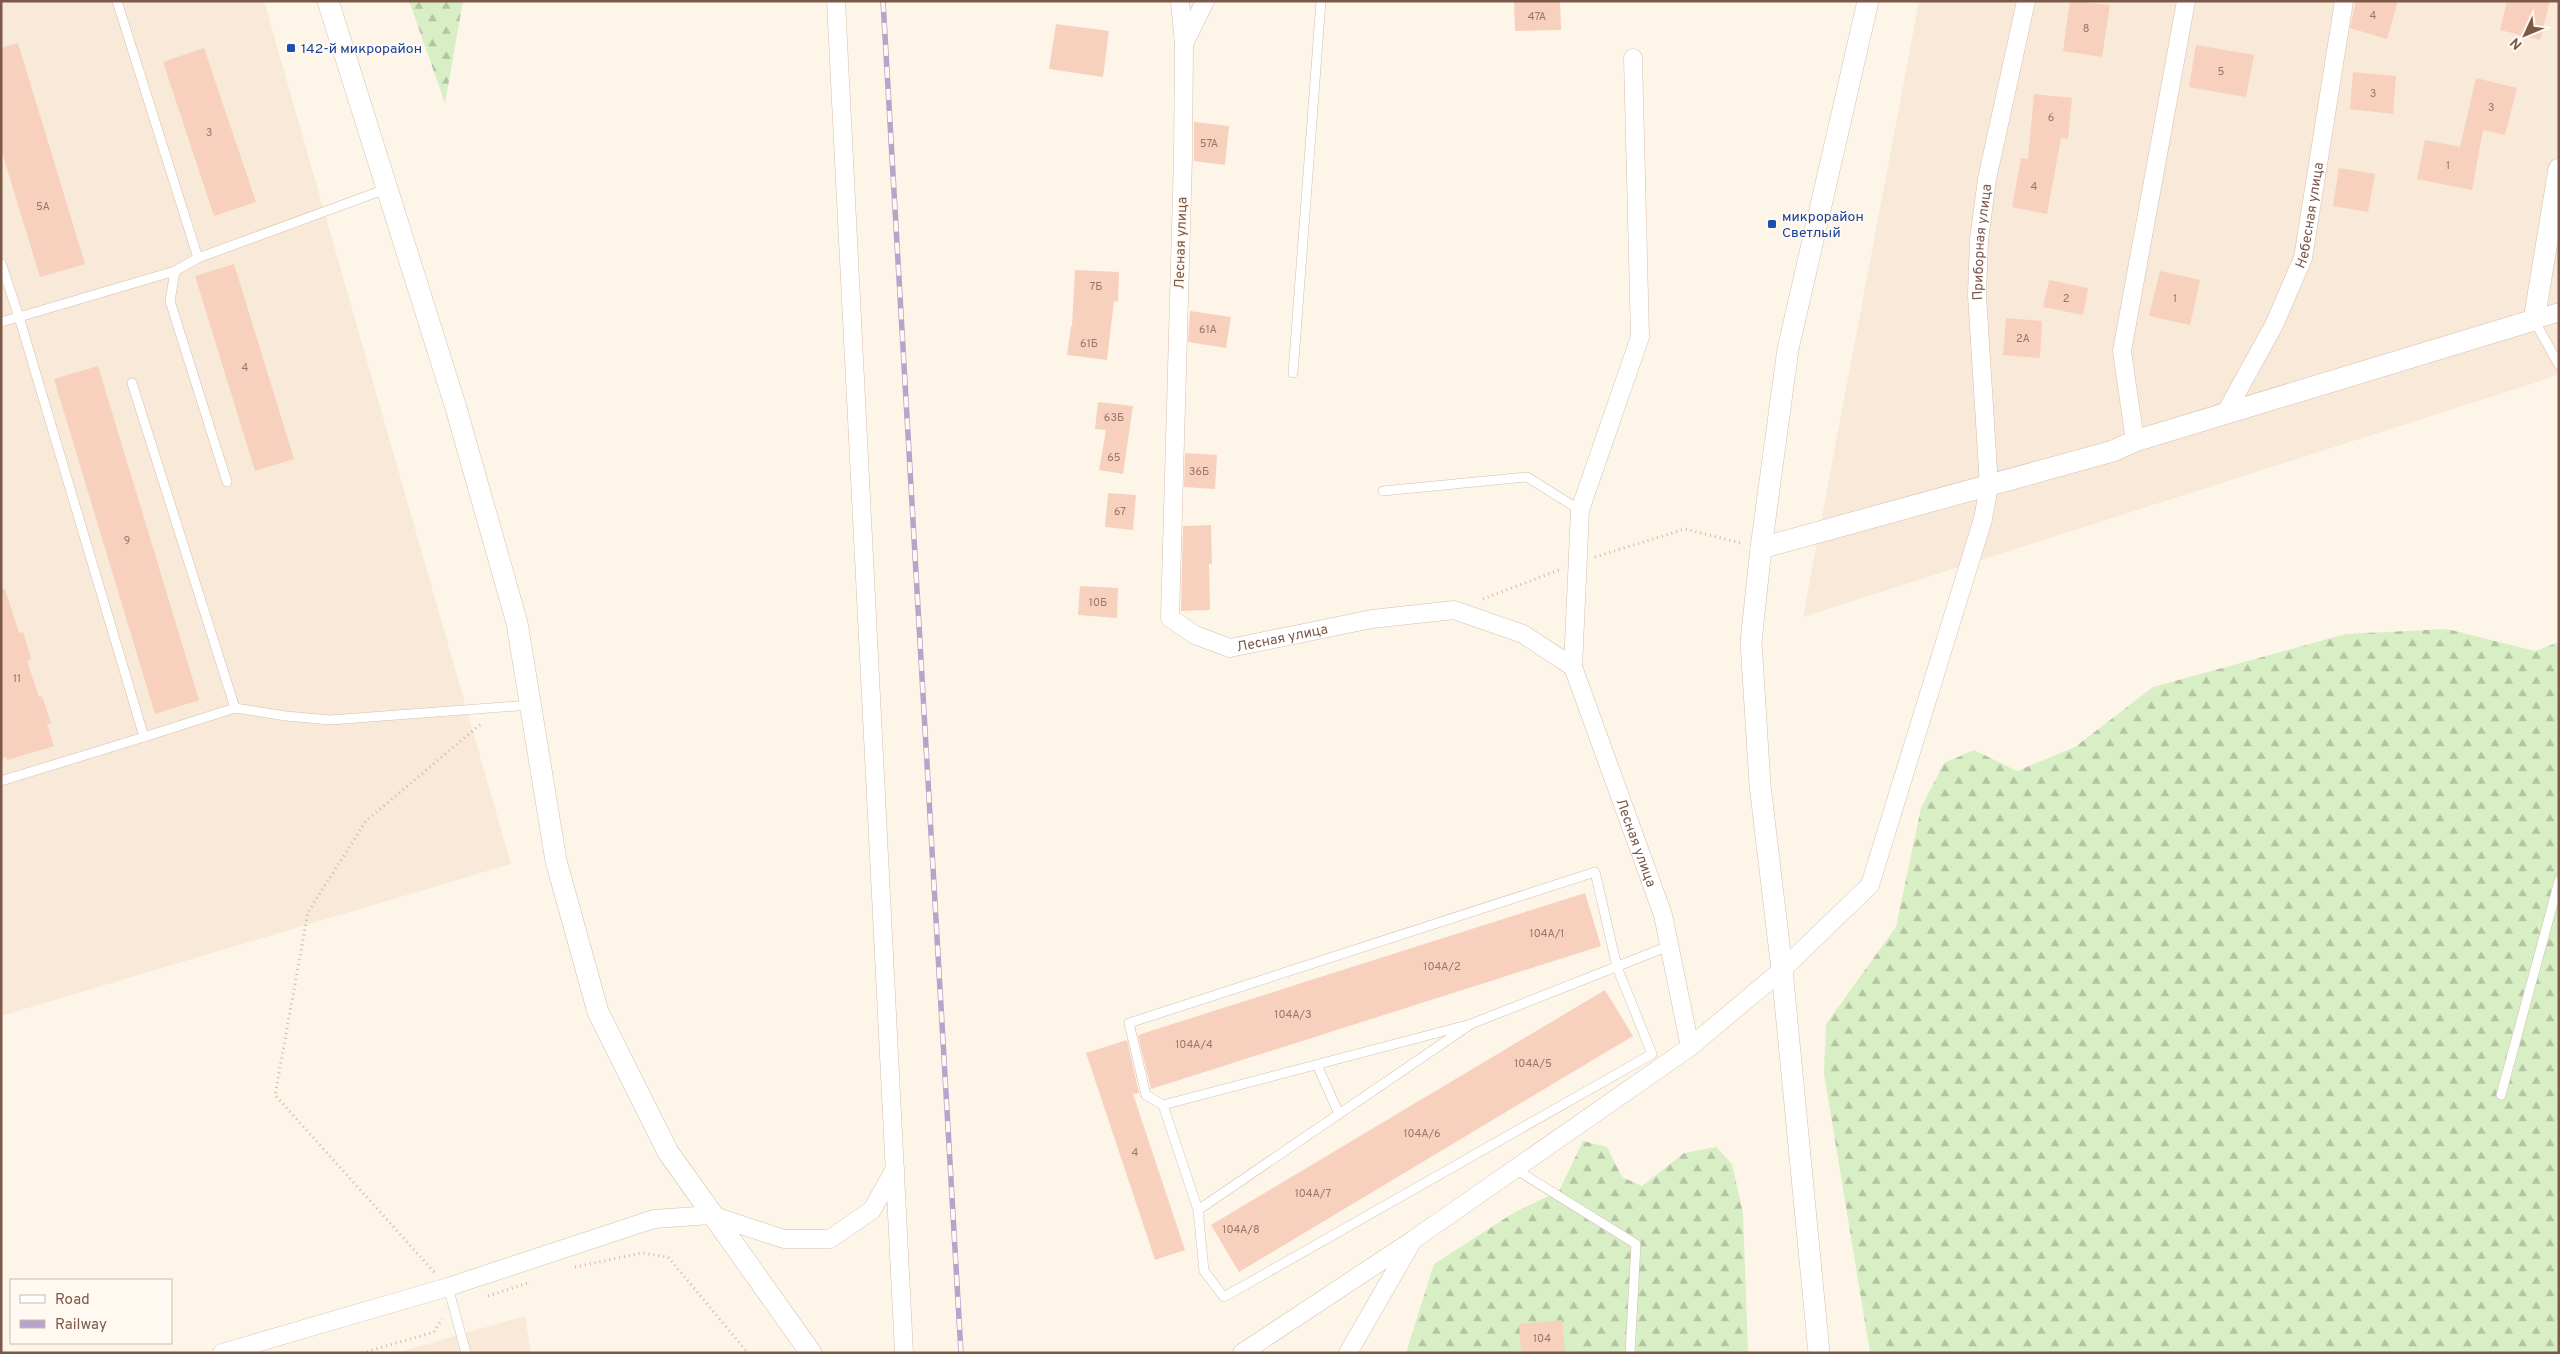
<svg xmlns="http://www.w3.org/2000/svg" width="2560" height="1354" font-family="Overpass,sans-serif">
	<style>
		.residential { fill: #f9e9d9 }
		.forest { fill: url(#forest-firs) }
		.building { fill: #f7d1bd }
		.lines { fill: none; stroke-linecap: round; stroke-linejoin: round }
		.service-casing { stroke: #d5beaf; stroke-width: 10 }
		.minor-casing { stroke: #d5beaf; stroke-width: 19 }
		.tertiary-casing { stroke: #d5beaf; stroke-width: 22 }
		.path { stroke: #ddb49f; stroke-width: 3; stroke-dasharray: 1 4; stroke-linecap: butt }
		.service { stroke: #fff; stroke-width: 9 }
		.minor { stroke: #fff; stroke-width: 18 }
		.tertiary { stroke: #fff; stroke-width: 21 }
		.rail-casing { stroke: #b7a4cb; stroke-width: 5.5 }
		.rail { stroke: #fff9f1; stroke-width: 4; stroke-dasharray: 11; stroke-linecap: butt }
		.transit-dot { fill: #1a4fb4; stroke: #fff9f1; stroke-width: 2 }
		.labels { text-anchor: middle; stroke-width: 4; stroke-linejoin: round; paint-order: stroke }
		.number-label { font-size: 11px; fill: #9b7666 }
		.transit-label { font-size: 14px; fill: #164399; stroke: #fff9f1; text-anchor: start }
		.street-label { font-size: 14px; fill: #7c5849; stroke: #fff9f1 }
	</style>
	<defs>
		<pattern id="forest-firs" width="22" height="20" patternUnits="userSpaceOnUse" patternTransform="scale(1.25)"><rect width="22" height="20" fill="#d8eec5"/><path d="M5 1l3.5 6h-7zM16 11l3.5 6h-7z" fill="#b4c4a2"/></pattern>
	</defs>
	<rect width="100%" height="100%" fill="#fef5e9"/>
	<!-- residential -->
	<g class="residential">
		<polygon points="1,1 264,1 511,864 1,1016"/>
		<polygon points="1919,1 2559,1 2559,375 1803,617"/>
		<polygon points="525,1316 531,1353 396,1353"/>
	</g>
	<!-- forest -->
	<g class="forest">
		<polygon points="409,1 463,1 445,103"/>
		<polygon points="2447,629 2535,651 2559,642 2559,1353 1870,1353 1824,1073 1826,1024 1896,927 1921,808 1944,763 1974,750 2017,771 2075,747 2153,687 2346,634"/>
		<polygon points="1583,1141 1607,1147 1622,1177 1642,1186 1684,1153 1716,1147 1732,1164 1743,1213 1748,1353 1406,1353 1434,1264 1515,1212 1559,1191"/>
	</g>
	<!-- building -->
	<g class="building">
		<polygon points="1514,1 1560,1 1561,30 1515,31"/>
		<polygon points="2070,1 2110,5 2102,57 2063,51"/>
		<polygon points="2356,1 2398,1 2387,39 2350,28"/>
		<polygon points="2507,1 2550,1 2540,40 2500,30"/>
		<polygon points="1056,24 1109,31 1103,77 1049,69"/>
		<polygon points="18,43 85,264 40,277 1,149 1,48"/>
		<polygon points="2196,45 2254,55 2246,97 2189,87"/>
		<polygon points="204,48 256,202 214,216 163,62"/>
		<polygon points="2353,72 2396,76 2393,114 2350,109"/>
		<polygon points="2476,78 2517,88 2505,135 2483,130 2472,190 2417,179 2425,140 2460,147"/>
		<polygon points="2034,94 2072,98 2068,139 2061,138 2047,214 2012,207 2021,158 2028,159"/>
		<polygon points="1194,122 1229,126 1225,165 1194,161"/>
		<polygon points="2339,168 2375,174 2368,212 2333,206"/>
		<polygon points="234,264 294,459 255,471 195,276"/>
		<polygon points="1075,270 1119,272 1118,302 1114,301 1107,360 1067,355 1071,326 1072,326"/>
		<polygon points="2160,271 2200,280 2190,325 2149,316"/>
		<polygon points="2049,280 2088,288 2083,315 2043,307"/>
		<polygon points="1190,311 1231,317 1226,348 1188,342"/>
		<polygon points="2006,318 2042,321 2040,358 2003,355"/>
		<polygon points="98,366 199,700 155,714 54,379"/>
		<polygon points="1098,402 1133,406 1123,474 1099,470 1106,430 1095,429"/>
		<polygon points="1185,453 1217,455 1215,489 1184,487"/>
		<polygon points="1108,493 1136,495 1133,530 1105,527"/>
		<polygon points="1211,525 1212,564 1209,564 1210,610 1181,611 1183,526"/>
		<polygon points="1080,586 1118,588 1117,618 1078,615"/>
		<polygon points="1,589 5,589 19,633 23,632 31,659 27,661 39,697 42,696 51,723 47,724 54,746 7,760 7,757 1,759"/>
		<polygon points="1585,893 1601,946 1151,1089 1138,1036 1141,1034"/>
		<polygon points="1605,990 1633,1036 1239,1272 1211,1225"/>
		<polygon points="1127,1040 1139,1093 1133,1094 1185,1250 1155,1260 1086,1053"/>
		<polygon points="1562,1320 1565,1353 1521,1353 1519,1324"/>
	</g>
	<g class="lines">
		<!-- service casing -->
		<g class="service-casing">
			<g id="service">
				<polyline points="117,1 198,258"/>
				<polyline points="1,263 19,317 1,322"/>
				<polyline points="175,271 19,317 144,737 235,708 286,716 330,720 530,705"/>
				<polyline points="2534,320 2559,365"/>
				<polyline points="1293,373 1321,1"/>
				<polyline points="132,383 235,708"/>
				<polyline points="227,482 170,301 175,271 198,258 386,189"/>
				<polyline points="1383,491 1527,477 1580,510"/>
				<polyline points="1,781 144,737"/>
				<polyline points="1471,1024 1198,1210 1163,1105 1471,1024 1669,946"/>
				<polyline points="1317,1065 1339,1114"/>
				<polyline points="2501,1095 2559,881"/>
				<polyline points="1163,1105 1146,1095 1129,1023 1595,872 1617,967 1652,1054 1224,1297 1204,1271 1198,1210"/>
				<polyline points="1515,1169 1636,1244 1630,1353"/>
				<polyline points="448,1287 466,1353"/>
			</g>
		</g>
		<!-- minor casing -->
		<g class="minor-casing">
			<g id="minor">
				<polyline points="836,1 904,1353"/>
				<path id="s1" d="M 1180,1 L 1184,45 L 1183,157 L 1170,618 L 1195,635 L 1230,648 L 1372,619 L 1454,610 L 1523,634 L 1573,667 L 1663,915 L 1690,1047"/>
				<polyline points="1184,44 1205,1"/>
				<polyline points="2534,320 2559,312"/>
				<path id="s2" d="M 2225,414 L 2274,325 L 2303,258 L 2344,1"/>
				<polyline points="2135,441 2122,351 2186,1"/>
				<polyline points="1573,667 1580,510 1640,337 1633,58"/>
				<polyline points="222,1353 448,1287 654,1219 711,1215 784,1239 830,1239 872,1210 895,1169"/>
				<path id="s3" d="M 1242,1353 L 1413,1240 L 1690,1047 L 1782,970 L 1870,885 L 1983,519 L 1989,486 L 1977,295 L 1979,240 L 1987,179 L 2026,1"/>
				<polyline points="1348,1353 1412,1242"/>
			</g>
		</g>
		<!-- tertiary casing -->
		<g class="tertiary-casing">
			<g id="tertiary">
				<polyline points="328,1 456,408 517,623 556,861 598,1012 668,1152 811,1353"/>
				<polyline points="1761,548 2113,451 2135,441 2534,320 2559,169"/>
				<polyline points="1819,1353 1782,970 1760,785 1751,642 1761,548 1788,349 1868,1"/>
			</g>
		</g>
		<!-- path -->
		<g class="path">
			<polyline points="1595,557 1685,529 1741,543"/>
			<polyline points="1483,599 1559,570"/>
			<polyline points="575,1267 642,1253 668,1257 748,1353"/>
			<polyline points="434,1272 275,1095 308,912 366,821 482,723"/>
			<polyline points="488,1296 531,1282"/>
			<polyline points="362,1353 434,1332 442,1319"/>
		</g>
		<!-- service -->
		<use href="#service" class="service"/>
		<!-- minor -->
		<use href="#minor" class="minor"/>
		<!-- tertiary -->
		<use href="#tertiary" class="tertiary"/>
		<!-- rail casing -->
		<g class="rail-casing">
			<polyline id="rail" points="883,1 961,1353"/>
		</g>
		<!-- rail -->
		<use href="#rail" class="rail"/>
	</g>
	<!-- markers -->
	<g class="transit-dot">
		<rect x="286" y="43" width="10" height="10" rx="2.5"/>
		<rect x="1767" y="219" width="10" height="10" rx="2.5"/>
	</g>
	<g class="labels">
		<!-- number labels -->
		<g class="number-label">
			<text x="2373" y="19">4</text>
			<text x="1537" y="20">47А</text>
			<text x="2086" y="32">8</text>
			<text x="2221" y="75">5</text>
			<text x="2373" y="97">3</text>
			<text x="2491" y="111">3</text>
			<text x="2051" y="121">6</text>
			<text x="209" y="136">3</text>
			<text x="1209" y="147">57А</text>
			<text x="2448" y="169">1</text>
			<text x="2034" y="190">4</text>
			<text x="43" y="210">5А</text>
			<text x="1096" y="290">7Б</text>
			<text x="2066" y="302">2</text>
			<text x="2175" y="302">1</text>
			<text x="1208" y="333">61А</text>
			<text x="2023" y="342">2А</text>
			<text x="1089" y="347">61Б</text>
			<text x="245" y="371">4</text>
			<text x="1114" y="421">63Б</text>
			<text x="1114" y="461">65</text>
			<text x="1199" y="475">36Б</text>
			<text x="1120" y="515">67</text>
			<text x="127" y="544">9</text>
			<text x="1098" y="606">10Б</text>
			<text x="17" y="682">11</text>
			<text x="1547" y="937">104А/1</text>
			<text x="1442" y="970">104А/2</text>
			<text x="1293" y="1018">104А/3</text>
			<text x="1194" y="1048">104А/4</text>
			<text x="1533" y="1067">104А/5</text>
			<text x="1422" y="1137">104А/6</text>
			<text x="1135" y="1156">4</text>
			<text x="1313" y="1197">104А/7</text>
			<text x="1241" y="1233">104А/8</text>
			<text x="1542" y="1342">104</text>
		</g>
		<!-- transit labels -->
		<g class="transit-label">
			<text x="301" y="53">142-й микрорайон</text>
			<text x="1782" y="221">микрорайон<tspan x="1782" dy="16">Светлый</tspan></text>
		</g>
		<!-- street labels -->
		<g class="street-label">
			<text dy="5" stroke="none"><textPath href="#s2" startOffset="218">Небесная улица</textPath></text>
			<text dy="5" stroke="none"><textPath href="#s3" startOffset="1446">Приборная улица</textPath></text>
			<text transform="translate(1180 243) rotate(-88)" y="5">Лесная улица</text>
			<text dy="5" stroke="none"><textPath href="#s1" startOffset="738">Лесная улица</textPath></text>
			<text dy="5" stroke="none"><textPath href="#s1" startOffset="1232">Лесная улица</textPath></text>
		</g>
	</g>
	<!-- border -->
	<rect width="2560" height="1354" fill="none" stroke="#7c5849" stroke-width="5"/>
	<!-- legend -->
	<rect x="10" y="1279" width="162" height="65" fill="#fff9f1" stroke="#cbb9ae"/>
	<rect x="20" y="1295" width="25" height="8" fill="#ffffff" stroke="#cbb9ae"/>
	<text x="55" y="1304" font-size="15" fill="#7c5849">Road</text>
	<rect x="20" y="1320" width="25" height="8" fill="#b7a4cb" stroke="#cbb9ae"/>
	<text x="55" y="1329" font-size="15" fill="#7c5849">Railway</text>
	<!-- north arrow -->
	<g transform="translate(2525 35) rotate(226)" stroke="#fff9f1" stroke-width="4" paint-order="stroke">
	<path d="M0-4L9 19L0 12L-9 19Z" fill="#7c5849"/>
	<text y="-8" font-size="14" font-weight="bold" text-anchor="middle" fill="#7c5849">N</text>
	</g>
</svg>
